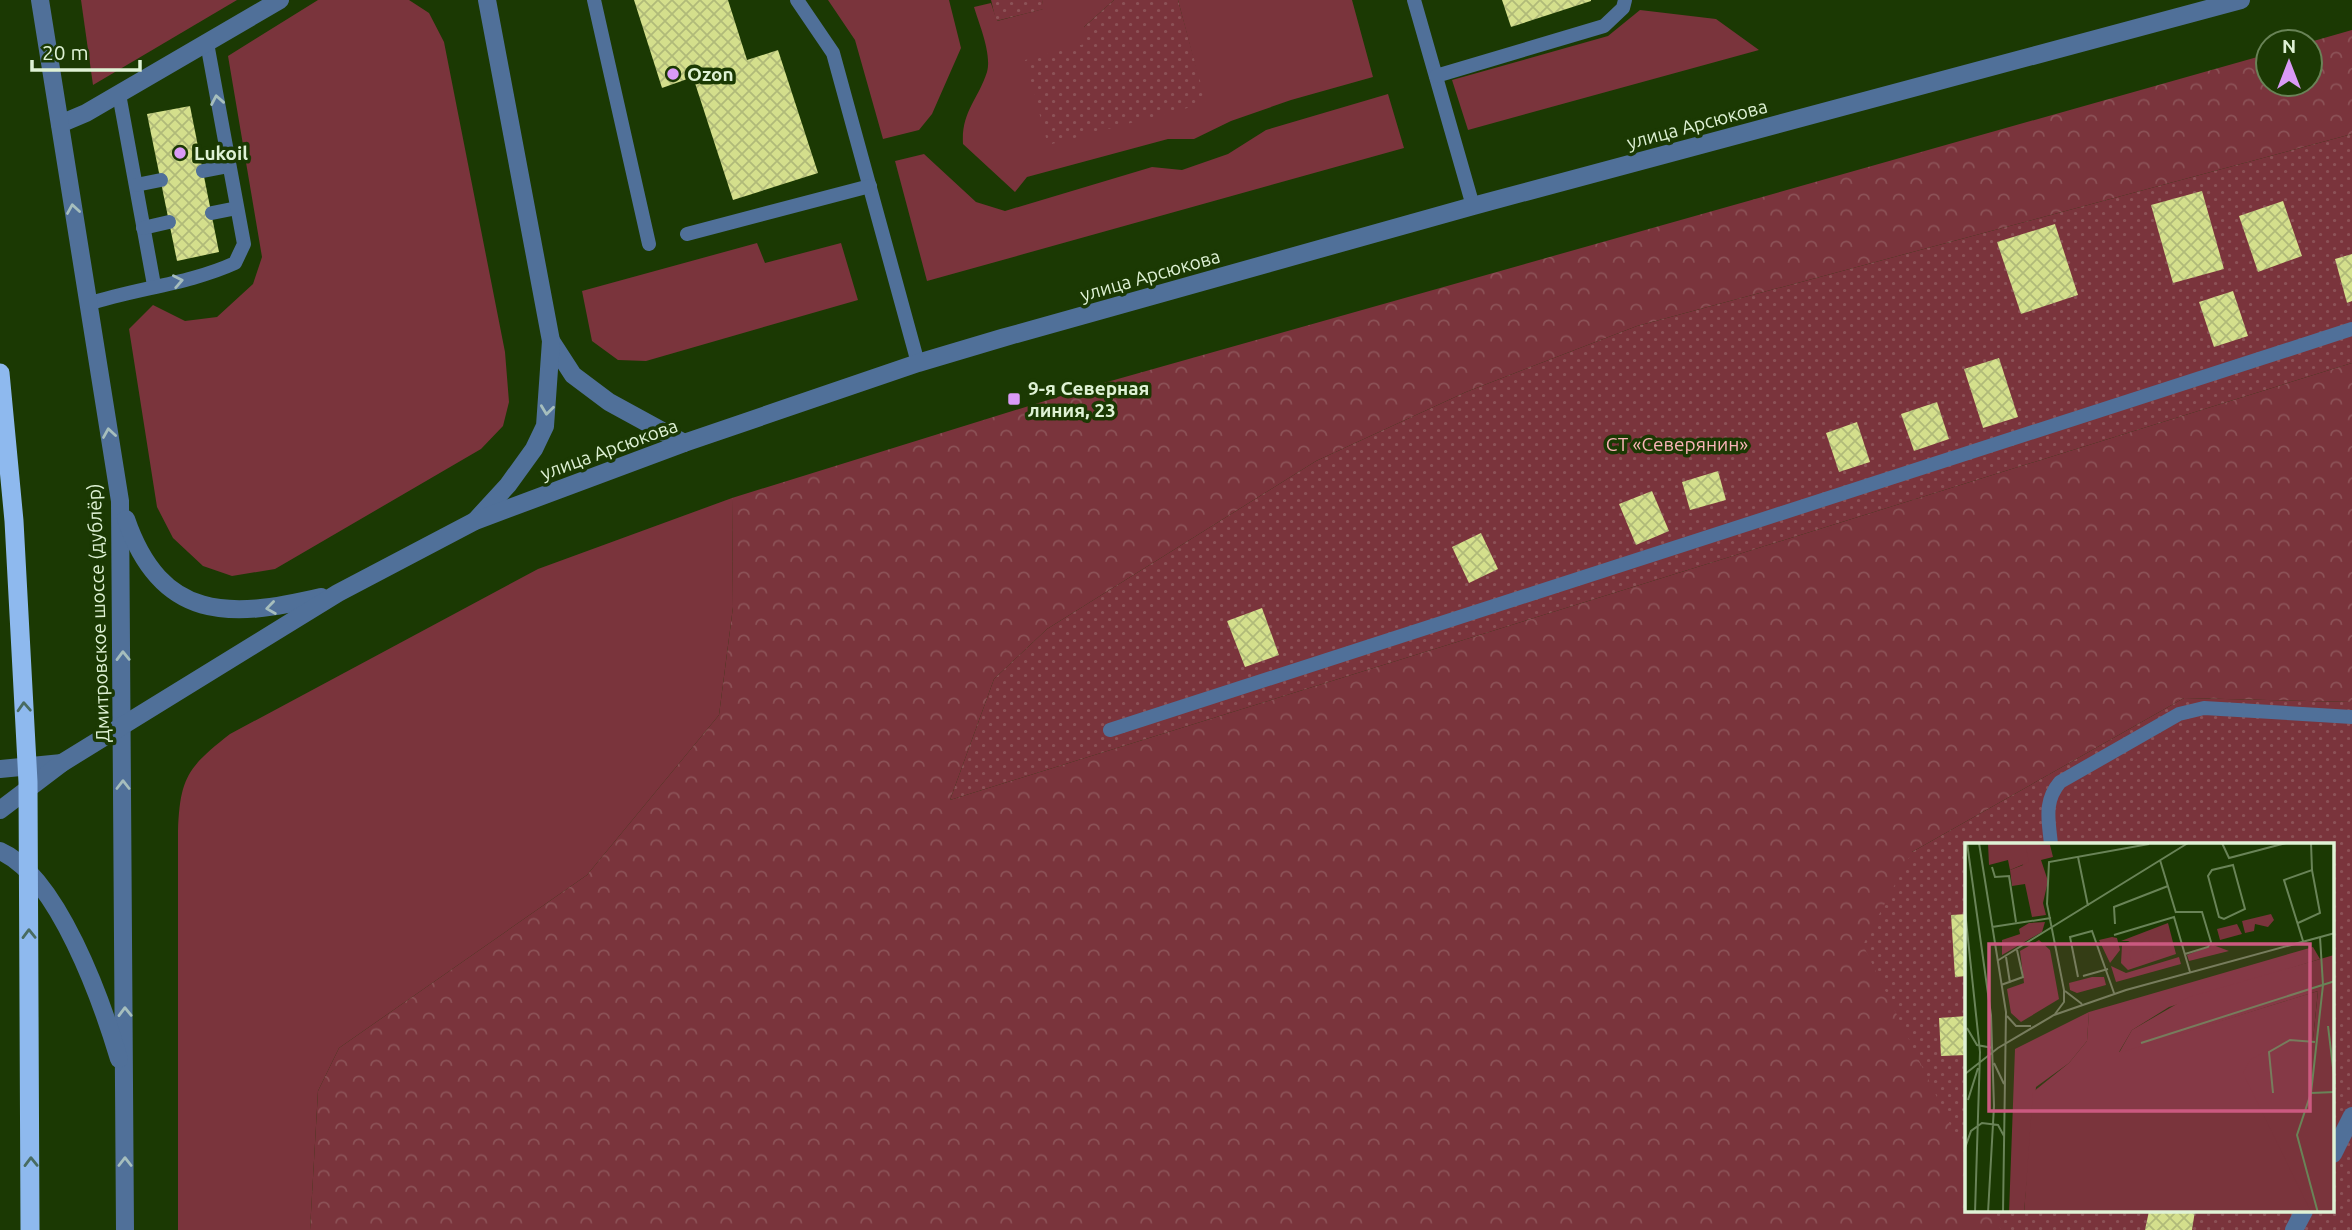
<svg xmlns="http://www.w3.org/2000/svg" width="2352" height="1230" font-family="Ubuntu,sans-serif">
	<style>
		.grass { fill: #7a343c }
		.forest { fill: url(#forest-crowns) }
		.park { fill: url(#park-dots) }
		.building { fill: url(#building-cross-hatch) }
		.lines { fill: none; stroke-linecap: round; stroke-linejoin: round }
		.service { stroke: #507099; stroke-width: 14 }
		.minor { stroke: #507099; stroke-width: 18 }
		.tertiary { stroke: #507099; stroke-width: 18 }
		.trunk-bridge { stroke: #8eb9ee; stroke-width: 19 }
		.oneway { stroke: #a6bebd }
		.oneway2 { stroke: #496c61 }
		.poi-dot { fill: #da9af6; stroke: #1b3903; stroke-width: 2.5 }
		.labels { text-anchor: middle; stroke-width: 7; stroke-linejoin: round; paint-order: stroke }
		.poi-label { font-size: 19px; font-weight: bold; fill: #dff2d5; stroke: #1b3903; text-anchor: start }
		.street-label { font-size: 19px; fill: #dff2d5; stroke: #1b3903 }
		.park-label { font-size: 19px; fill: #fab4b8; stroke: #1b3903 }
		.inset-road { fill: none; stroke: #698357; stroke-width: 2 }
		.view { fill: #cb5980; fill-opacity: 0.15; stroke: #cb5980; stroke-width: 3.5 }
		.inset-edge { fill: none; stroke: #dff2d5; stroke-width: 3.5 }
	</style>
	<defs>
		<pattern id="forest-crowns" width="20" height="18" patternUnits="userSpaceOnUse" patternTransform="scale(1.75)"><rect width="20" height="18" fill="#7a343c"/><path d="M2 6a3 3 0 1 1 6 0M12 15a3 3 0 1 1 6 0" fill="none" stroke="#8c5257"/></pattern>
		<pattern id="park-dots" width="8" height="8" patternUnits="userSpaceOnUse" patternTransform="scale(1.75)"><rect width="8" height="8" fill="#7a343c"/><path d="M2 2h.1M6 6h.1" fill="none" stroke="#8c5257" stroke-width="1.8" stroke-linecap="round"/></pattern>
		<pattern id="building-cross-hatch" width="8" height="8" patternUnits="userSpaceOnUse" patternTransform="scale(1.75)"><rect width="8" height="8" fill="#d4df8c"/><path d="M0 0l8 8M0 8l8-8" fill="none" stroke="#b0ba79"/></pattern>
	</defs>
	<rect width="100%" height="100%" fill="#1b3903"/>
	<!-- grass -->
	<g class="grass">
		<polygon points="81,0 237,0 93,85"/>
		<polygon points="318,0 409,0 429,13 444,42 505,352 509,402 503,426 481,449 275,569 232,576 203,566 173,538 157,507 129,329 153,305 185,321 217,317 253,284 262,257 228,56"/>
		<polygon points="828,0 949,0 961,48 932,114 919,130 883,139 855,40"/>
		<path d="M 1042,0 L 1114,0 L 1084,27 L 1205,103 L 1178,0 L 1352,0 L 1373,77 L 1291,100 L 1231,121 L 1194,139 L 1168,139 L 1027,177 L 1015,192 L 963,144 C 961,112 978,100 987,72 C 992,54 979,24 974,7 L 991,3 L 997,21 L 1043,9 Z"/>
		<polygon points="1640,10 1716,19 1759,50 1468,130 1452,80 1608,36"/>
		<polygon points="1388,94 1404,148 927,281 895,161 924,154 976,202 1005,211 1152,167 1182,170 1228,154 1266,130"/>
		<polygon points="757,243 765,263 841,243 858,300 646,361 618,360 592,341 582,291"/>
		<path d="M 732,498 L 733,607 L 719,715 L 587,875 L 339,1048 L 318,1091 L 310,1230 L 178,1230 L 178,831 C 180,777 188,767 230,734 L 538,569 Z"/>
	</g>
	<!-- forest -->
	<polygon class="forest" points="2352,30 2352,134 1637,326 1466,392 1316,461 1047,629 994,679 950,800 2352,363 2352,702 2184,698 1912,852 1967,1104 1967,1211 2037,1211 2050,1230 310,1230 318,1091 339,1048 587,875 719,715 733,607 732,498 1093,386 2268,54 2268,84 2310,84 2310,42"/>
	<!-- park -->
	<g class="park">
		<polygon points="991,0 1042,0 1044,9 996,21"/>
		<polygon points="1114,0 1178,0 1206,103 1048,145 1025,60 1088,43 1084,27"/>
		<polygon points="2352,134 2352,363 950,800 994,679 1047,629 1316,461 1466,392 1637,326"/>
		<polygon points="2184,698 2352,702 2352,1230 2001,1230 1992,1211 2333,1211 2333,845 1967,845 1967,1159 1863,945 1912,852"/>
	</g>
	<!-- building -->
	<g class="building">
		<polygon points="634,0 728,0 747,60 778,50 818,173 733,200 693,77 662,88"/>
		<polygon points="1502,0 1591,0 1591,1 1511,27"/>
		<polygon points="190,106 219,252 177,261 147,114"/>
		<polygon points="2202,191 2224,269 2173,283 2151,205"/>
		<polygon points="2283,201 2302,256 2258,272 2239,216"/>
		<polygon points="2055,224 2078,295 2021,314 1997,242"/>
		<polygon points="2352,254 2352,301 2347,303 2335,259"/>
		<polygon points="2233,291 2248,336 2214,347 2199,302"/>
		<polygon points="1999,358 2018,417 1983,428 1964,369"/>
		<polygon points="1937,402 1949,439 1914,451 1901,414"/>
		<polygon points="1857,422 1870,462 1839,472 1826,433"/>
		<polygon points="1718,471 1726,500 1690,510 1682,482"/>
		<polygon points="1652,491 1669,531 1636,545 1619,504"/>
		<polygon points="1481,533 1498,569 1469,583 1452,547"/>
		<polygon points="1262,608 1279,655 1245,667 1227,621"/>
		<polygon points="1967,914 1967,976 1955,977 1951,915"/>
		<polygon points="1967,1016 1967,1055 1941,1056 1939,1018"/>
		<polygon points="2149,1211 2195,1211 2192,1230 2145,1230"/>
	</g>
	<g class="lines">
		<!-- service -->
		<g class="service">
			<polyline points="594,0 649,244"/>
			<polyline points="797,0 833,53 918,363"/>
			<polyline points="1414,0 1473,206"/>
			<polyline points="1436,76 1604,26 1623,8 1625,0"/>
			<polyline points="119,94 154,285"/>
			<polyline points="203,171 229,166"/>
			<polyline points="136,185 161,180"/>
			<polyline points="212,213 237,208"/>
			<polyline points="143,228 169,222"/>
			<polyline points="687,234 870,186"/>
			<path d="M 88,304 C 137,288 189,284 235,263 L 244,244 L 207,43"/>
			<polyline points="1110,730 2352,329"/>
			<path d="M 2051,845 C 2049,821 2043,802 2060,782 L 2179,714 L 2204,708 L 2352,717"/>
		</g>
		<!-- minor -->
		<g class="minor">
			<polyline points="60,124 86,113 280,0"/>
			<polyline points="551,341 573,375 609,402 684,443"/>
			<polyline points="475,521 508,485 534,449 545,426 551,341 487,0"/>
			<polyline points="2333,1154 2352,1116"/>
			<polyline points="2294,1230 2304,1211"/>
		</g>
		<!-- tertiary -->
		<g class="tertiary">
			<polyline points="40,0 120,501 125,1230"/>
			<path d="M 126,519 C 161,621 229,619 321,597"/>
			<polyline points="0,769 62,763"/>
			<polyline points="0,810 62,763 338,593 475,521 684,443 918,363 1002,338 1473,206 2241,0"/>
			<path d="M 0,851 C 58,876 102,1002 119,1059"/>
		</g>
		<!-- trunk-bridge -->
		<polyline class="trunk-bridge" points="0,373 14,521 28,782 30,1230"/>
	</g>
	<!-- one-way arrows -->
	<defs><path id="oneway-chevron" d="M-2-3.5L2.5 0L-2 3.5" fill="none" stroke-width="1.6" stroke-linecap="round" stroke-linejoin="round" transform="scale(1.75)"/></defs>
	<g class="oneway">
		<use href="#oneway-chevron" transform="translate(217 100) rotate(-100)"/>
		<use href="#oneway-chevron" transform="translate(73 209) rotate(-99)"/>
		<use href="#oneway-chevron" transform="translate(178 281) rotate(-11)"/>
		<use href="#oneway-chevron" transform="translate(547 410) rotate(97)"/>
		<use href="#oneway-chevron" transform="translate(109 433) rotate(-99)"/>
		<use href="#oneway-chevron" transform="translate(271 608) rotate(172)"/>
		<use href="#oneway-chevron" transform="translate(123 656) rotate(-91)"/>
		<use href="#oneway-chevron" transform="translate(123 785) rotate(-90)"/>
		<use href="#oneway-chevron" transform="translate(125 1012) rotate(-91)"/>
		<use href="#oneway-chevron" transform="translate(125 1162) rotate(-90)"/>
	</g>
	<g class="oneway2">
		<use href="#oneway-chevron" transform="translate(24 707) rotate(-93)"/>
		<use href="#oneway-chevron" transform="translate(29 934) rotate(-91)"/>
		<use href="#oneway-chevron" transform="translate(31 1162) rotate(-91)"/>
	</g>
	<!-- markers -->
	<g class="poi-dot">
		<circle cx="673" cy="74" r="7"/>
		<circle cx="180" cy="153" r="7"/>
		<rect x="1007" y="392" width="14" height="14" rx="3.5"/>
	</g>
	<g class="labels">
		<!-- poi labels -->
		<g class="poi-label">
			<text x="687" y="81">Ozon</text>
			<text x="194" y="160">Lukoil</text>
			<text x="1028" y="395">9-я Северная<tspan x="1028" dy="22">линия, 23</tspan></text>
		</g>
		<!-- street labels -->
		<g class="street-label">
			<text transform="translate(1697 124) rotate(-15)" y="7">улица Арсюкова</text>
			<text transform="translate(1150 275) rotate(-16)" y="7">улица Арсюкова</text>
			<text transform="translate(609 449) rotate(-20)" y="7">улица Арсюкова</text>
			<text transform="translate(98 613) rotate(-92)" y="7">Дмитровское шоссе (дублёр)</text>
		</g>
		<!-- park labels -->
		<g class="park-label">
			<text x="1677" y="451">СТ «Северянин»</text>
		</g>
	</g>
	<!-- overview -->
	<g transform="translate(1965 843)">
		<rect width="369" height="369" fill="#1b3903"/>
		<path d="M 60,0 L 85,2 L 88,14 L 76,17 L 83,38 L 78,60 L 81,72 L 67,74 L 60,41 L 47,43 L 45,27 L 58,22 ZM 80,79 L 77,89 L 37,112 L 37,97 L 55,91 L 54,86 L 64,80 ZM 203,80 L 211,111 L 163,127 L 156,120 L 157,102 L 165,98 L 156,98 ZM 147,94 L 152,95 L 155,107 L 145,120 L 134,97 ZM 74,97 L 85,107 L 94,156 L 56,179 L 46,170 L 42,146 L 59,140 L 55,108 ZM 248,102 L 264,108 L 224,118 L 222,112 ZM 214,114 L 216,121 L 151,139 L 146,123 L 161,130 ZM 127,134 L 139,134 L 141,142 L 112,150 L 105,147 L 104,140 ZM 124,169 L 122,198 L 104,220 L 71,244 L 59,369 L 44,370 L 50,206 Z" fill="#7a343c"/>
		<path d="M 23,0 L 60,0 L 64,19 L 45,27 L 43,17 L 24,22 ZM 348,104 L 355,116 L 204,164 L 167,187 L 154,209 L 353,148 L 348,197 L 350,369 L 59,370 L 68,249 L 104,220 L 122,198 L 124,169 Z" fill="#7a343c"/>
		<path d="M 306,71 L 309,77 L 303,84 L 290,81 L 289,88 L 280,90 L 277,78 ZM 272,81 L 277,91 L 255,97 L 252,86 ZM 183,94 L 189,115 L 167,121 L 164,109 ZM 369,112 L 369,369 L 346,369 L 278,230 L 285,217 L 322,196 L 348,196 L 353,148 L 154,210 L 167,187 L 224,154 Z" fill="#7a343c"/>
		<path class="inset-road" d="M 2,0 L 26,172 L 29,263 L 23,370M 14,0 L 41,169 L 38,370M 257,0 L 264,15 L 321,0M 346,0 L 347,27M 113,14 L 123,63M 195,17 L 211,70M 268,22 L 280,66 L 259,76 L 254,74 L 243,33 L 247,27 ZM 27,24 L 30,34 L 44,33 L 51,79M 0,68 L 15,209 L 10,370M 211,69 L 237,69 L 246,99 L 243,104 L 220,111M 333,80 L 355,70 L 347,27 L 319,37 L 338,98M 150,81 L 149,64 L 203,43M 27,84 L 86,75M 149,92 L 209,74 L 225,129M 41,114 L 45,140M 32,118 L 223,0M 118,133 L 143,126M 113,134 L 105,94 L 127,88 L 149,150M 36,142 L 58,134 L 52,107M 100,148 L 117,161M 0,171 L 0,271M 90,171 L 99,159 L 99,147 L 82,61 L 84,19 L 184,1M 42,173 L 51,183 L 66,183M 363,183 L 370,241M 2,185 L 12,202 L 28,205M 176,200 L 370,138M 29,220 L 39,241M 0,231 L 33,205 L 89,172 L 161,147 L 370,90M 308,250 L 304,209 L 325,197 L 350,199M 346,250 L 370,249M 3,257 L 13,225M 0,305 L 6,288 L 17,280 L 33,282 L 39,293M 353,370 L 332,292 L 346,250 L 358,142 L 355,94"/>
		<path class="view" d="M 24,101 L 345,101 L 345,268 L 24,268 Z"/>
		<rect width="369" height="369" class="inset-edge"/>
	</g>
	<!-- north arrow -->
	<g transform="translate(2289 63)"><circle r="33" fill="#1b3903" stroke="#698357" stroke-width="2"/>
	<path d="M0-5L12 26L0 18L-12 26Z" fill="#da9af6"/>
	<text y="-10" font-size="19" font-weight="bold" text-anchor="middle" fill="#dff2d5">N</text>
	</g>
	<!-- scale -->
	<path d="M32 60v10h108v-10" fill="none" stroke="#dff2d5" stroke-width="3.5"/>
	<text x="42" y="60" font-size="21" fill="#dff2d5" stroke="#1b3903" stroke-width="5" paint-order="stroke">20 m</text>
</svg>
